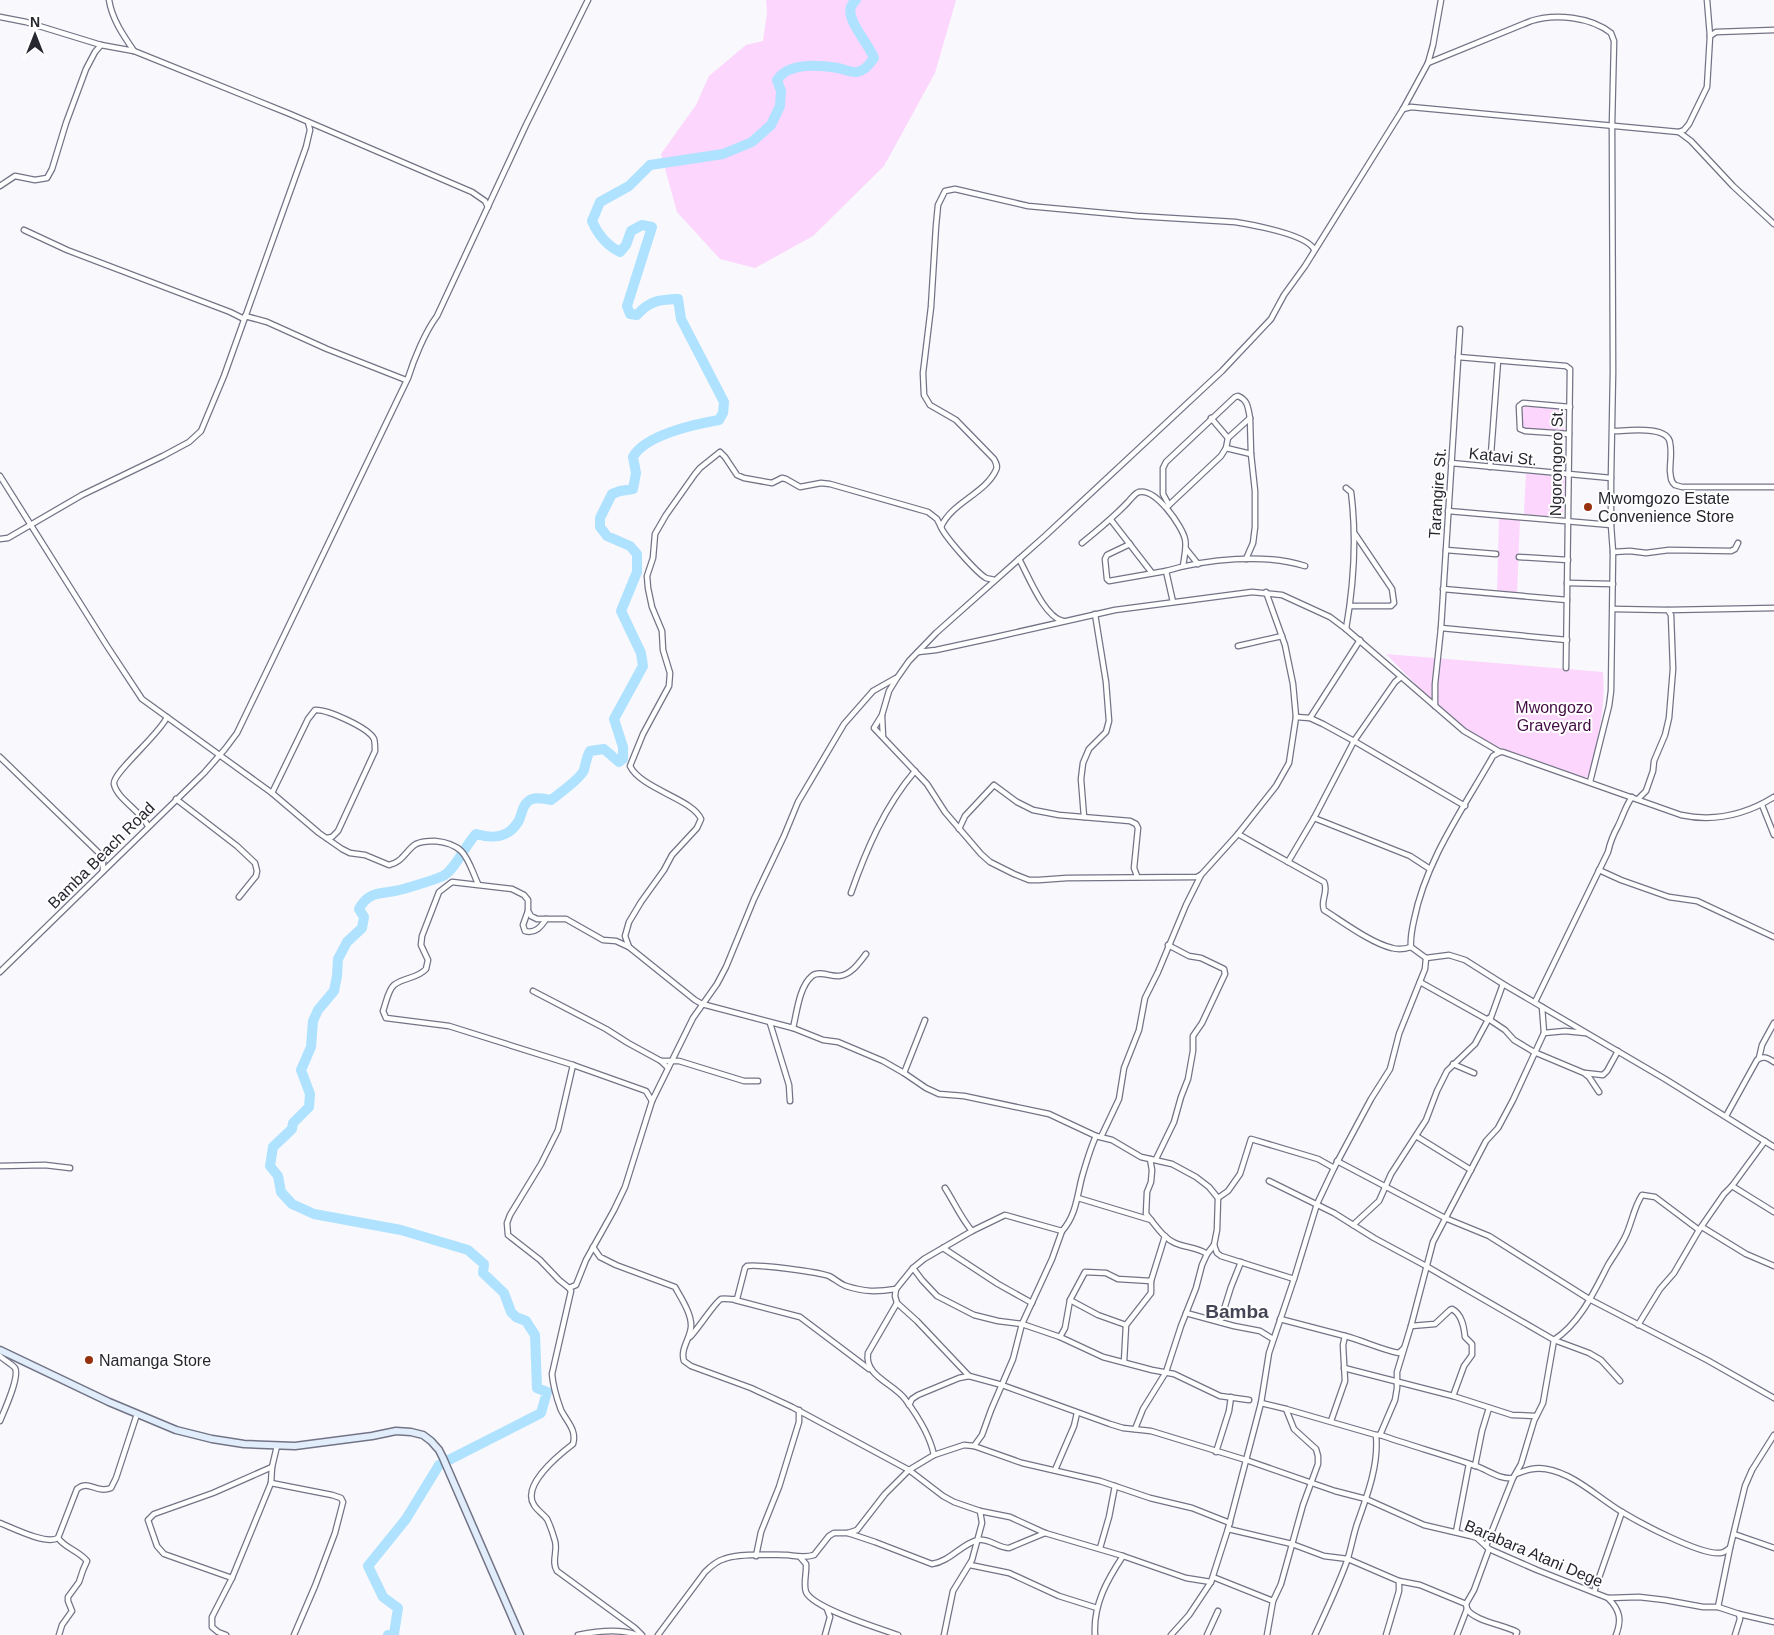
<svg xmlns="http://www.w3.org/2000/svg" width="1774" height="1635" font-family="Helvetica,sans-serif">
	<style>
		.green { fill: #fcd6fc }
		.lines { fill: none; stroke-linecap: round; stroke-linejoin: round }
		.river { stroke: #afe2fe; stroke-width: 10 }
		.minor-casing { stroke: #727486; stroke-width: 7 }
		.secondary-casing { stroke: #727486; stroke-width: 9 }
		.minor { stroke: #fff; stroke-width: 4.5 }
		.secondary { stroke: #e2edfb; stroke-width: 6 }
		.poi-dot { fill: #97300f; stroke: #fff; stroke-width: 2 }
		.labels { text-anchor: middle; stroke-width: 4; stroke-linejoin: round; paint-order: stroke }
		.street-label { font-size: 16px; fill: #26272f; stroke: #fff }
		.poi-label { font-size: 16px; fill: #26272f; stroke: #fff; text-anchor: start }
		.park-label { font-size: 16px; fill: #430c45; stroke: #fff }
		.quarter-label { font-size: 19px; font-weight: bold; fill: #444656; stroke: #fff }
	</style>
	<rect width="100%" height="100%" fill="#f8f8fd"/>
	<!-- green -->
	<g class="green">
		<polygon points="766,0 956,0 935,73 884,166 813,236 755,268 720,259 677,212 661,154 696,105 709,76 746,45 763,41 767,13"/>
		<path d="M 1525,406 L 1565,410 L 1564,432 L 1524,429 C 1519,423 1520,411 1525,406 Z"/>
		<polygon points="1526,473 1565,477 1563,518 1524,514"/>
		<polygon points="1499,517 1520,519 1517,593 1497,592"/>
		<path d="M 1386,654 L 1603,672 C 1605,699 1602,719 1596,746 C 1594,757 1592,767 1587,777 L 1581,777 C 1545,764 1506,754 1474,734 C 1444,716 1411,679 1386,654 Z"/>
	</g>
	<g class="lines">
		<!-- river -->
		<path class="river" d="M 388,1635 L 394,1634 L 398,1608 L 383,1597 L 368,1566 L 406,1519 L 439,1465 L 541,1413 L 547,1392 L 537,1388 L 535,1335 L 526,1321 L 516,1317 L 511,1312 L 504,1293 L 483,1273 L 484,1264 L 468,1250 L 401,1230 L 314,1214 L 292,1204 L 281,1192 L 278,1176 L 270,1166 L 273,1147 L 292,1129 L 293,1123 L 309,1107 L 310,1094 L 301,1070 L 311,1047 L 313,1021 L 318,1010 L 334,991 L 337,976 L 338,959 L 347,942 L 362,928 L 364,917 L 359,909 C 368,892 379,894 395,891 C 405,889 434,880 443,876 C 455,870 466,844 476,834 C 493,839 508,838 518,822 C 523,814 521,804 532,799 C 538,797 545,799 551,800 C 559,794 581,778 584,770 C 586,763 586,758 590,751 L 604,749 L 619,762 L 623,759 L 623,747 L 614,719 L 643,666 L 641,653 L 621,611 L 637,572 L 637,554 L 630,546 L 607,536 L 600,527 L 600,518 L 612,494 L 620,491 L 633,489 L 636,473 L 633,457 C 645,435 695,424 719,420 L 723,413 L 724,402 L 681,319 L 678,299 C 659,300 650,300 637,315 L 630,314 L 627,306 L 652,227 L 642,225 L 631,231 L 626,245 L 620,252 C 606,245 598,235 592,221 L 600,202 L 629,186 L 650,165 L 723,154 L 752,142 L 771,125 L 780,106 L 781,91 L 777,80 C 789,62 818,65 838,68 C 843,69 851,73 857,72 C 864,71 870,64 874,58 C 869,44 846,20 851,7 C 852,4 854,2 856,0"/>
		<!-- minor casing -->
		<g class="minor-casing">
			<g id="minor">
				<path d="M 109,0 C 112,19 123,35 134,51"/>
				<polyline points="0,17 26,22 101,45 134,51 290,114 472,192 485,201 488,207"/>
				<polyline points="1710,36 1716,32 1774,30"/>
				<path d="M 1428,63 L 1531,21 C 1555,13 1591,17 1611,33 L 1614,41 L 1612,125 L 1613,372 L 1611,478 L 1611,525 L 1613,552 L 1611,691 L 1609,706 L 1590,782"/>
				<polyline points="1403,109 1411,107 1679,132 1691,141 1733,186 1774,224"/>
				<polyline points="1679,132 1684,130 1689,124 1707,87 1710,36 1707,0"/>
				<polyline points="0,186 15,176 35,180 47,178 52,169 66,123 86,69 95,52 101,45"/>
				<polyline points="24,230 67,250 230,312 244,319"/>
				<polyline points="245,316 267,322 327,349 406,380"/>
				<polyline points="1458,357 1566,366 1570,369 1566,668"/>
				<polyline points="1211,418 1228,438"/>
				<path d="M 1613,431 C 1626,431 1668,425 1670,443 C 1672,452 1670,462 1670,471 C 1671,477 1670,481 1675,485 L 1682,487 L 1774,487"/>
				<polyline points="1569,434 1525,431 1520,429 1519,406 1523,403 1570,407"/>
				<polyline points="1226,448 1251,454"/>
				<polyline points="1451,463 1611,478"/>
				<polyline points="1490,467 1498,361"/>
				<path d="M 0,476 L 107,646 L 142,699 L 272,793 L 319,833 L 342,849 L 350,853 L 365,855 L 389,865 C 403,862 406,850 416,844 C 422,841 429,841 435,841 C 466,844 467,859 478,884"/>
				<path d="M 1346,488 L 1351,492 C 1357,538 1354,583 1346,629"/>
				<path d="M 1169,505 L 1163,494 L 1163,468 L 1166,462 L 1235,397 L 1238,396 C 1248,400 1248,408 1250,418 L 1251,454 L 1255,491 L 1255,527 L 1253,543 L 1246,559"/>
				<polyline points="1168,506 1221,456 1226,448 1228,438 1250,418"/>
				<polyline points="1448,511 1611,525"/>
				<polyline points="1111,520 1152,573"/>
				<polyline points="0,539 8,538 82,495 163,456 189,442 201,431 224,376 306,147 310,130 308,122"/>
				<path d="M 1082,543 C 1098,530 1114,517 1128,502 C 1131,499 1135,493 1139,492 C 1156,488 1182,526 1185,539 C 1187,548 1184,558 1183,566"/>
				<polyline points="1130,544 1107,555 1105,559 1107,579 1109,581 1166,571"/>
				<polyline points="1186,549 1198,564"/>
				<polyline points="1446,550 1496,554"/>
				<polyline points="1613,552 1630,551 1646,553 1669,550 1731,551 1735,549 1738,543"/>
				<polyline points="1519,557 1568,560"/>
				<path d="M 1019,559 C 1028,575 1044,617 1063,621"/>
				<path d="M 994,580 C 992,579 989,579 986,578 C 977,573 945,537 941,527 C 952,502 985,494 996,470 C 998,466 996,463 994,459 L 956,420 L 930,405 L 924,395 L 923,373 L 931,307 L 936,226 L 938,205 L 945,191 L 955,189 L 1028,206 L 1137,216 L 1235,222 C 1253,225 1305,234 1314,249"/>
				<polyline points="1567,583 1613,584"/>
				<polyline points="1443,589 1567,600"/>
				<polyline points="1266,592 1285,645 1293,684 1296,717 1289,763 1276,786 1238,834 1201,875 1197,877 1067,878 1039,880 1029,880 1014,874 990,862 981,854 945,812 927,784 874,728 882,715 889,691 897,678 909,661 936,633 1045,536 1222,371 1271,319 1284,295 1305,266 1403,109 1428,63 1433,45 1441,0"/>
				<path d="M 1173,602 L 1166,571 C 1206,559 1265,553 1305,566"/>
				<polyline points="1350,606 1391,606 1394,603 1392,589 1355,534"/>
				<polyline points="1613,609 1668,610 1671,615 1673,669 1669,718 1665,735 1654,761 1653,771 1646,791 1638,799"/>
				<polyline points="1668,610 1774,608"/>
				<polyline points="1441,628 1567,640"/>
				<polyline points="1238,646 1282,636"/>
				<polyline points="918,652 936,650 996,637 1115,610 1252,592 1282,595 1330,617 1346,629 1464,731 1500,752"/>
				<polyline points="1435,706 1435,684 1441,628 1460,329"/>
				<polyline points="882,716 883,737"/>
				<polyline points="1296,717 1310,718 1323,724 1354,741 1465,806"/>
				<polyline points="1310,718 1360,640"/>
				<polyline points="0,757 101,855 103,861 103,871"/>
				<path d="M 272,793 L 308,719 L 315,710 C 327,709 369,728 374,739 C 375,742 375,747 375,751 L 338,831 L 332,837 L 327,838"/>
				<polyline points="176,799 237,846 255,863 257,871 256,876 239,897"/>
				<polyline points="1762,805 1774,835"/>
				<polyline points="1084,817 1081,779 1083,763 1089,749 1106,732 1109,721 1106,682 1095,614"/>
				<polyline points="1314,818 1410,856 1430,869"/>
				<path d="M 148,826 C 141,811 117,799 114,784 C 112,773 160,734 167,717"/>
				<polyline points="959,829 965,816 994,785 1017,802 1033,810 1059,815 1130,821 1136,824 1138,828 1134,868 1137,876"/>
				<path d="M 1238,834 L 1324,882 C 1329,892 1320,900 1324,910 C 1343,922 1371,943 1392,948 C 1399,950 1405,949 1411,947"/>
				<polyline points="1288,862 1314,818 1354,741 1395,682 1401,677"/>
				<polyline points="1599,870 1621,880 1669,897 1697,901 1774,937"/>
				<path d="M 851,893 C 866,850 885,806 915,771"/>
				<path d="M 528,911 L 523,925 L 525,931 C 535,934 541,927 546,919"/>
				<path d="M 629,947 L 625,936 L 629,922 L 641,902 L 664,870 L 672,855 L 697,828 L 701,819 C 693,799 641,789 630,766 L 643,734 L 669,686 L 670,673 L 663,650 L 662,631 L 652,607 L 648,588 L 647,576 L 653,558 L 655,534 L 666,515 L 695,474 L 700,468 L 720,452 L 725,457 L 737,475 L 744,478 L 772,483 L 782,478 L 786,479 L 800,487 L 821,483 L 830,484 L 928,512 L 937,519 L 941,527"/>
				<polyline points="1426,958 1449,955 1465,960 1503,984 1665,1079 1774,1147"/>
				<path d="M 0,972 L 204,773 L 225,749 L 237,733 L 408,378 C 414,359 425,332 437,316 L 526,125 L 588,0"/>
				<polyline points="1420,982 1488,1020"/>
				<polyline points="1503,984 1490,1020 1505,1030 1514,1040 1534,1052 1584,1073 1589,1077 1599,1092"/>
				<polyline points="533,991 606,1029 628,1043 661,1061 668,1068"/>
				<path d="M 1535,1002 L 1608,852 C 1610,843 1613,835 1618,826 C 1623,816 1625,807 1632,797"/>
				<polyline points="770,1023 789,1085 790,1101"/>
				<path d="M 793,1028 C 797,1012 799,987 812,976 C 819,970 831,977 839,976 C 851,975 859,963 866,954"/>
				<polyline points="1544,1033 1565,1031 1585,1033"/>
				<polyline points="1759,1058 1762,1045 1774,1023"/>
				<polyline points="661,1061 679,1061 744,1081 758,1081"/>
				<polyline points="1453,1064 1474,1073"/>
				<polyline points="573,1065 558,1130 541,1164 510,1215 507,1223 508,1235 540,1260 559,1280 569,1288 576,1285 586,1260 614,1210 625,1187 652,1101 693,1018 717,984 726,967 754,899 784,836 798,802 844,724 873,691 896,678"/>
				<polyline points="904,1073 925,1020"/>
				<polyline points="1585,1073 1603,1075 1607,1071 1618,1051"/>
				<path d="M 652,1101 L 646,1091 L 573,1065 L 449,1026 L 386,1018 L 383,1011 C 386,1003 388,990 394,985 C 404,977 417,979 426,969 L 428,960 L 421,945 L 422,936 L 439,892 L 452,882 L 512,889 L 524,895 L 528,900 L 528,911 L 531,916 L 537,919 L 566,919 L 603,940 L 616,941 L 629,947 L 695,1000 L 702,1004 L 793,1028 L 823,1040 L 838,1042 L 883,1061 L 904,1073 L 926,1088 L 939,1094 L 964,1096 L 1049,1114 L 1096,1136 L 1112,1140 L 1141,1157 L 1172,1164 L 1196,1177 L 1209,1187 L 1218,1198 L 1217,1230 L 1214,1245 L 1217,1253 L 1221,1256 L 1294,1279"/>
				<path d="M 1726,1116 L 1757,1060 C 1763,1055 1768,1058 1774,1062"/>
				<polyline points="1416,1136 1471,1170"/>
				<polyline points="1101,1137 1119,1099 1124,1068 1139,1030 1145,998 1158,972 1186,905 1201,875"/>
				<path d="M 1150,1159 L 1152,1170 L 1151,1182 L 1147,1192 L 1146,1214 C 1155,1224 1163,1238 1175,1243 C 1186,1248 1197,1247 1207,1254"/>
				<polyline points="1156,1159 1174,1122 1181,1097 1188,1079 1193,1051 1193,1036 1202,1023 1225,974 1224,969 1201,958 1189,956 1168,945"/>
				<polyline points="1337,1161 1445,1218 1489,1236 1589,1299 1707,1360 1774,1398"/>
				<polyline points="0,1166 45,1165 70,1168"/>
				<polyline points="1269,1181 1334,1213 1374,1238 1426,1266 1554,1340 1589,1353 1601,1360 1620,1381"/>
				<polyline points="1732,1186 1774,1212"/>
				<path d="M 945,1188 C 954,1202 961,1218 972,1231"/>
				<polyline points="1078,1198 1151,1220"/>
				<polyline points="1218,1198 1228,1191 1240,1174 1251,1139 1318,1159 1334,1168"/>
				<polyline points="1353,1225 1379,1201 1391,1174 1426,1120 1437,1091 1447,1071 1475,1044 1489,1018"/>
				<polyline points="1702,1227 1746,1254 1774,1266"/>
				<path d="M 593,1247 L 600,1257 L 616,1265 L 675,1287 C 681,1298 692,1314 691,1327 C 690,1339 680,1349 684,1361 L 691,1366 L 751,1388 L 792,1407 L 909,1470 L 943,1496 L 954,1502 L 980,1511 L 1010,1517 L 1045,1533 L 1123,1556 L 1186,1578 L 1211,1582"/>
				<polyline points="943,1248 998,1284 1032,1303"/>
				<polyline points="913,1268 922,1280 937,1296 974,1315 998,1321 1022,1324 1060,1337 1065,1328 1070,1300 1085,1272 1106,1273 1118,1279 1151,1281"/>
				<path d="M 569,1288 L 571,1291 L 552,1374 C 553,1386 557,1399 561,1410 C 567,1422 577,1430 573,1444 C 560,1454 521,1485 534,1505 C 537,1510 543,1514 547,1519 C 550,1525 553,1534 555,1541 C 558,1551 551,1562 557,1571 L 635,1628 L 642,1635"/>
				<polyline points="896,1289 895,1296 897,1303 917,1321 969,1376"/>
				<polyline points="735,1300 800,1317 869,1369"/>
				<polyline points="1070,1300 1098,1315 1126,1325"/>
				<path d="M 897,1303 L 868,1353 C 864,1376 893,1383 905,1399 C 917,1415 930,1436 934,1455"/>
				<polyline points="1186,1313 1234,1326 1260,1331 1273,1339"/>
				<polyline points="1280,1319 1345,1336 1343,1345 1345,1381 1331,1421"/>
				<polyline points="1220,1322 1231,1287 1241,1262"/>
				<polyline points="1638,1325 1660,1289 1674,1273 1699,1230 1724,1194 1732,1186 1765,1141"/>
				<path d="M 1411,1326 L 1435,1324 L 1450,1310 L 1452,1309 C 1462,1314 1464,1327 1465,1337 L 1472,1344 L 1472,1355 L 1464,1366 L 1453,1396"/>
				<path d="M 1345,1336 C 1364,1341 1382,1350 1399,1353 L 1403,1349"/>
				<path d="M 690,1337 C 697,1330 716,1301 721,1299 C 726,1298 732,1300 737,1299 L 745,1268 L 747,1266 C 759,1264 818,1272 829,1276 C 835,1279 840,1284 846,1286 C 865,1292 876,1292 896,1289 L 913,1268 L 924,1259 L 972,1231 L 1005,1215 L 1062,1231 C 1076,1216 1077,1196 1082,1177 C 1086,1163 1090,1149 1096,1136"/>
				<polyline points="1060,1337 1103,1357 1152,1370 1174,1374 1220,1396 1249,1400"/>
				<path d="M 0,1356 C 4,1360 12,1364 15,1368 C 20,1377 4,1411 0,1421"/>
				<polyline points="1124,1362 1126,1325 1151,1293 1151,1281 1165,1236"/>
				<polyline points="1344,1368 1453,1396 1512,1415 1536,1416"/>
				<path d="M 1261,1403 L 1286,1409 L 1376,1435 C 1379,1465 1367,1496 1357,1524 C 1353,1536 1351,1549 1347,1561 C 1338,1586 1326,1611 1315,1635"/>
				<polyline points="909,1405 912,1399 918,1395 959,1378 969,1376 1002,1385 1110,1424 1123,1428 1151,1431 1246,1460 1335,1491 1366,1499 1424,1525 1471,1536 1477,1538 1489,1549 1537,1570 1608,1598 1639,1597 1665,1600 1703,1607 1718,1607 1739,1614 1774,1622"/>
				<polyline points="1135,1429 1143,1409 1166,1372 1181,1326 1196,1288 1202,1265 1207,1254 1214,1245"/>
				<path d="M 1376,1435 L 1380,1435 C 1412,1446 1445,1455 1476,1466 C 1488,1470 1500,1480 1513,1478 L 1521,1464 L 1534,1421 L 1543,1403 L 1554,1340 C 1580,1323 1594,1292 1608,1265 C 1614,1255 1621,1246 1626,1235 C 1632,1222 1634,1207 1642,1195 L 1655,1197 L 1699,1230"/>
				<polyline points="1380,1435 1395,1400 1397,1388 1397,1372 1411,1326 1433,1242 1486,1141 1498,1128 1513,1100 1544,1033 1542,1007"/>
				<polyline points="974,1446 982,1435 991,1410 1013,1359 1022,1324 1052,1259 1062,1231"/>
				<polyline points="1216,1452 1229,1411 1231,1397"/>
				<polyline points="1475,1466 1482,1431 1489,1408"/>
				<polyline points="1055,1470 1074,1426 1077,1413"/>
				<path d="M 1516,1474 C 1526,1470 1535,1467 1546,1469 C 1575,1474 1597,1497 1622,1512 C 1640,1523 1700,1555 1720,1553 C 1724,1553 1727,1550 1730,1548 L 1745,1486 L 1752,1470 L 1774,1435"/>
				<polyline points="271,1483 332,1495 341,1498 343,1502 335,1533 315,1586 294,1635"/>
				<path d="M 0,1523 C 13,1528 46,1545 58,1538 L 77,1489 C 89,1479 96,1494 111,1488 L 116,1478 L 137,1414"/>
				<polyline points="1228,1529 1292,1544 1324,1556 1348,1559 1399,1581 1399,1591 1386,1635"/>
				<polyline points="1456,1532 1469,1464"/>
				<path d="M 848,1533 L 875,1542 L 932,1564 C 951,1561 961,1544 978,1540 C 989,1538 998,1548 1009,1548 L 1045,1533"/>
				<polyline points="1734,1534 1774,1548"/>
				<path d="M 58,1538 C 65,1548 79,1551 87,1561 L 83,1570 L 79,1582 L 68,1597 L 68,1601 L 72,1611 L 62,1625 L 59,1635"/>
				<polyline points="1486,1546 1513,1478"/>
				<polyline points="1100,1548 1109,1517 1115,1486"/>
				<polyline points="756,1556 761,1532 779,1487 799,1422 799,1410"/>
				<path d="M 800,1557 L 806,1564 C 807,1572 803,1584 806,1592 C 813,1608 880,1629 898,1635"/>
				<polyline points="970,1565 1009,1573 1059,1596 1097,1608"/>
				<polyline points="1213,1577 1273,1601"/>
				<polyline points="232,1578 164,1554 157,1546 148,1520 154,1514 213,1493 272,1467"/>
				<polyline points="1399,1581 1420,1585 1466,1604"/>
				<polyline points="1594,1592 1622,1512"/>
				<path d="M 1608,1598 C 1620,1610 1622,1620 1616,1635"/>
				<polyline points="1718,1607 1730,1548"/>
				<path d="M 1467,1609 C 1474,1621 1504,1625 1517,1632 L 1516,1635"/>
				<polyline points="226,1635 218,1632 212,1627 212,1617 232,1578 271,1483 272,1467 277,1446"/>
				<path d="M 578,1635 C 597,1631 619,1628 637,1635"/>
				<path d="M 658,1635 L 705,1572 C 710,1567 717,1561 724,1559 C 738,1553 771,1555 787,1555 C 797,1556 805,1558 814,1555 L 829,1536 L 834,1533 L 848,1533 L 857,1530 L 885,1494 L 909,1470 L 934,1455 L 964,1445 L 974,1446 L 1022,1463 L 1100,1481 L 1150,1498 L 1192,1508 L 1230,1523"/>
				<polyline points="825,1635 830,1617 827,1609"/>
				<polyline points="944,1635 953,1591 972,1560 982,1523 980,1511"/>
				<path d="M 1095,1635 C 1093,1605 1107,1580 1123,1556"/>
				<path d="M 1171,1635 L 1189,1615 L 1211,1582 L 1228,1529 L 1261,1403 L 1269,1353 L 1294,1279 L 1317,1204 L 1334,1168 L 1371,1099 L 1390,1069 L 1399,1034 L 1425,969 L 1426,958 L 1411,947 C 1410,938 1412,929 1414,920 C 1426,860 1463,809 1493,756 L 1500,752 L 1503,752 L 1681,815 C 1714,822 1745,815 1774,797"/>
				<polyline points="1207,1635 1218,1611"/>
				<polyline points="1267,1635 1273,1601 1281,1584 1303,1505 1318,1464 1318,1456 1316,1449 1294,1429 1286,1409"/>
				<polyline points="1457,1635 1467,1609 1466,1604 1474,1590 1489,1549"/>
				<polyline points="1735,1635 1740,1619 1739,1614"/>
			</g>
		</g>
		<!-- secondary casing -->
		<g class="secondary-casing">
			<polyline id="secondary" points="0,1350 109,1402 176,1430 212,1439 244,1444 295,1446 372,1436 396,1431 411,1432 423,1435 431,1441 439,1450 443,1458 520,1635"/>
		</g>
		<!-- minor -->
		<use href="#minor" class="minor"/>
		<!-- secondary -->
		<use href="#secondary" class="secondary"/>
	</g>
	<!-- markers -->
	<g class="poi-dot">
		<circle cx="1588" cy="507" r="5"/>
		<circle cx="89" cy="1360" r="5"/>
	</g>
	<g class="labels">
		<!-- street labels -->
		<g class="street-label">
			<text transform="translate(1503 456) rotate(6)" y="6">Katavi St.</text>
			<text transform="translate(1556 462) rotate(-89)" y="6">Ngorongoro St.</text>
			<text transform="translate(1437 493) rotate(-86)" y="6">Tarangire St.</text>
			<text transform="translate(101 855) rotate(-45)" y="6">Bamba Beach Road</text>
			<text transform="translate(1534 1553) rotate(23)" y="6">Barabara Atani Dege</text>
		</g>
		<!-- poi labels -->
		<g class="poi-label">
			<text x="1598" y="504">Mwomgozo Estate<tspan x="1598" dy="18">Convenience Store</tspan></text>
			<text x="99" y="1366">Namanga Store</text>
		</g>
		<!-- park labels -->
		<g class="park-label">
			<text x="1554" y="713">Mwongozo<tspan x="1554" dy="18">Graveyard</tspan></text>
		</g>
		<!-- quarter labels -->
		<g class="quarter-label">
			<text x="1237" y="1318">Bamba</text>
		</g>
	</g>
	<!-- north arrow -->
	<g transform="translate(35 35)" stroke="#ffffff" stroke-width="4" paint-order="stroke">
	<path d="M0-4L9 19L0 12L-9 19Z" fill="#26272f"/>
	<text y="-8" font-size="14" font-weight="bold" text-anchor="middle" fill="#26272f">N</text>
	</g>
</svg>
